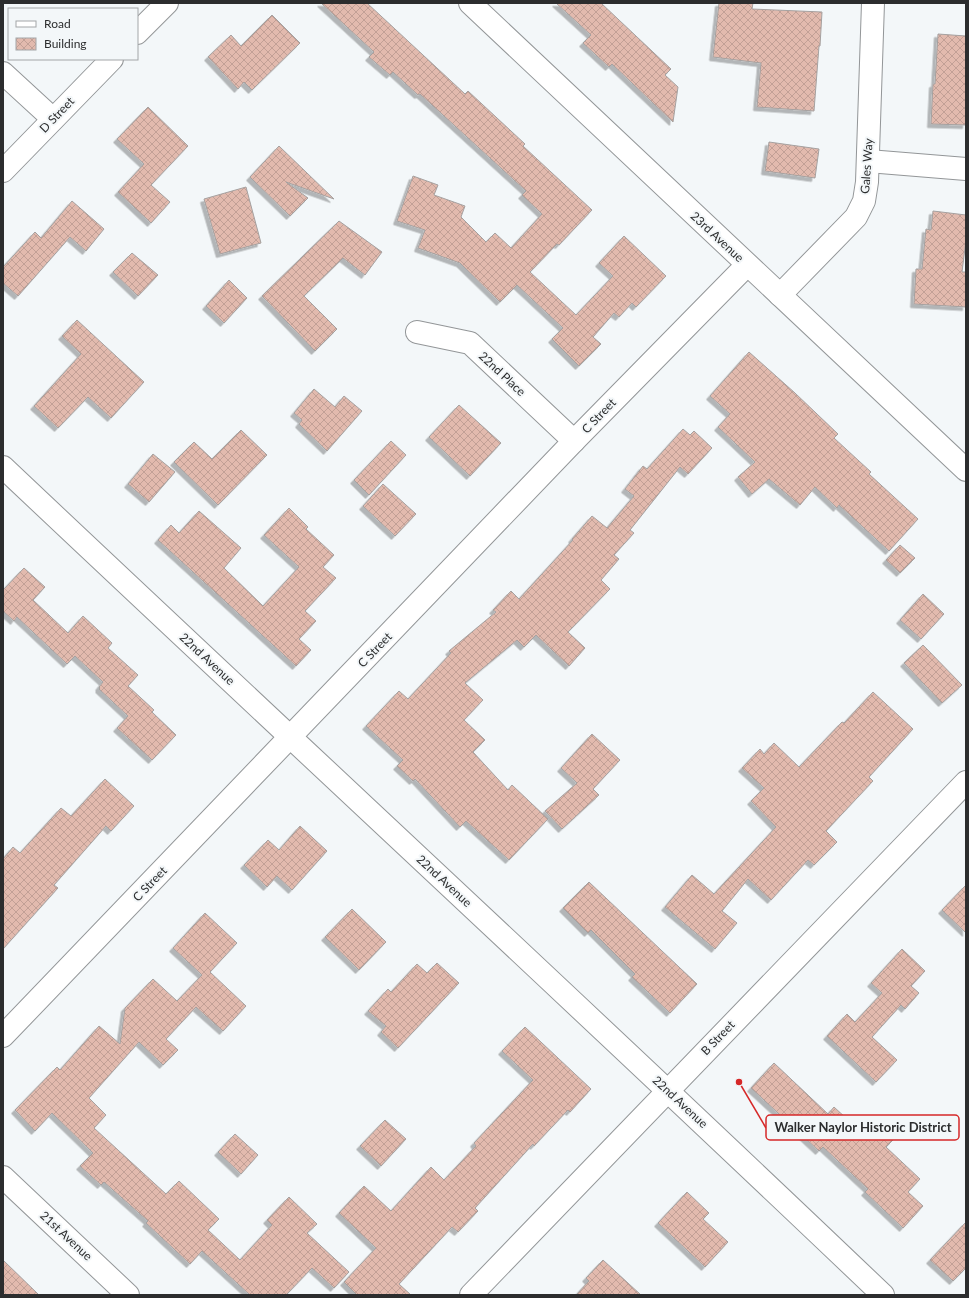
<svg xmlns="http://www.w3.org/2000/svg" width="969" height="1298" font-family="Lato,sans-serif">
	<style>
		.building { fill: url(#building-cross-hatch); stroke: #a5a1a0; filter: url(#shadow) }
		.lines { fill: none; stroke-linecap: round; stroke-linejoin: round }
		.street-casing { stroke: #939698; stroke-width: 24 }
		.street { stroke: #fff; stroke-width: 22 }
		.labels { text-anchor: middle; stroke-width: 4; stroke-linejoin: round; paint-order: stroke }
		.street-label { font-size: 12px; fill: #2c2d2e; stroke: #f3f7f9 }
		.leader { fill: none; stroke: #d62828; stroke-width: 1.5 }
		.callout-dot { fill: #d62828; stroke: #f3f7f9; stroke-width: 1.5 }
		.callout { fill: #f3f7f9; stroke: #d62828; stroke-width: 1.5 }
		.callout-label { font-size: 13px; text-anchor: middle; font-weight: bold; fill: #2c2d2e }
	</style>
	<defs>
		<pattern id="building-cross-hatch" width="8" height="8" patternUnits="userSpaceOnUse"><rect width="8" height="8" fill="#e2baae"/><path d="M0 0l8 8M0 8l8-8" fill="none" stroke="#c2a096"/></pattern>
		<filter id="shadow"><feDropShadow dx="-3.5" dy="3.5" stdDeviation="0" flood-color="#0004"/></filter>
	</defs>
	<rect width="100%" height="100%" fill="#f3f7f9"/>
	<!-- building -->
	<g class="building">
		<polygon points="321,3 367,3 465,94 468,91 525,144 523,146 592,210 559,245 557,244 530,272 576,315 613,276 599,263 624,236 666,276 636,307 632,303 619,317 614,313 593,337 601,344 579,366 552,339 563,328 517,285 500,302 460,263 418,248 425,230 397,221 413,176 438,185 434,195 465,206 461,217 486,242 495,233 511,248 542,214 522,195 526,191 420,94 418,95 393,72 390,75 369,57 374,52"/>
		<polygon points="556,3 601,3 671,69 665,75 678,87 673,122 612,64 609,67 583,43 591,35"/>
		<polygon points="719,3 753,3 752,9 822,12 820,46 819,46 814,111 757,107 761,63 713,57"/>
		<polygon points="272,15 300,43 252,90 244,82 238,89 208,57 231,35 241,46"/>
		<polygon points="938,34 966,36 966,125 931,124 933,84 935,84"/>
		<polygon points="148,107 188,146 151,185 170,202 151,223 118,192 144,164 117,139"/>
		<polygon points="769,142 819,149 815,178 765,171"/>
		<polygon points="279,146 334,199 286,182 308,198 290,216 250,177"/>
		<polygon points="246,187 261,243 220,254 204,199"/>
		<polygon points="72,201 104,229 86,251 70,237 18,296 3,283 3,267 35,232 41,238"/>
		<polygon points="933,211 966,215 966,240 962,272 966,272 966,307 914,304 916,269 922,269 926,229 931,230"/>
		<polygon points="339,221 382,252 365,275 343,258 304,296 337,329 315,351 262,296"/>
		<polygon points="132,253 158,275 138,296 113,272"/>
		<polygon points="229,280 247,298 224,323 206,306"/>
		<polygon points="77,320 144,382 111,418 88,397 58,428 34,406 81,354 62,336"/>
		<polygon points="749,352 795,393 838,434 834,438 871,472 869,474 918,519 889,551 839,505 837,508 815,487 800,505 769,479 752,494 738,477 755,462 718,427 730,414 710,396"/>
		<polygon points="314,389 335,407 344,396 362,411 327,451 299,424 302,420 294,413"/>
		<polygon points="459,405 501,443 470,476 429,437"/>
		<polygon points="683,429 690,435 694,431 712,448 688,474 680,467 630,530 634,533 614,555 619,559 601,580 610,589 568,632 585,648 569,666 536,635 524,647 517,640 465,683 483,700 464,720 485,740 473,752 508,790 512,785 548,819 509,860 466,821 460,827 415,779 413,781 397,766 403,760 366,726 399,691 408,699 451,653 449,651 496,612 493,610 511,591 519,599 573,540 572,539 592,516 607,528 634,496 625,489 643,466 647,469"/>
		<polygon points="241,430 267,455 218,505 174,462 194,442 212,459"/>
		<polygon points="391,441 406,455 369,495 354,480"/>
		<polygon points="153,454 175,472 149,502 128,484"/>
		<polygon points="383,484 416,514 395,536 363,506"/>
		<polygon points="289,508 308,527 306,529 334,555 323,567 336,578 305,611 316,621 299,639 311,650 296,666 158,540 171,525 179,533 199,511 241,548 224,568 263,606 299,567 264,535"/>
		<polygon points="900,545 915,558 900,573 886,560"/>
		<polygon points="24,568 45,587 33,600 68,633 83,616 112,643 108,648 138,675 128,686 154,710 152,712 176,735 152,760 117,728 128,716 99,689 100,688 99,687 103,682 75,656 67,664 17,617 14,621 3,611 3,590"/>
		<polygon points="923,594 944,614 921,639 900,620"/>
		<polygon points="923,645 962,685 942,703 904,663"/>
		<polygon points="873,692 913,729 869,777 873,781 826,831 837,842 814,865 808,860 771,900 748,879 722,911 737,923 715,949 665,907 692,875 714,894 776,827 751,801 764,788 742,768 760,749 764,754 774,743 799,767 842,722 844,723"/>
		<polygon points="592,734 620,760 593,789 599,795 562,829 545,811 577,783 561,768"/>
		<polygon points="105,779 134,806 111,831 106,826 54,885 58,888 3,949 3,859 13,847 20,853 61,808 71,816"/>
		<polygon points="300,826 327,851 292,890 277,876 267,887 244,865 268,840 279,850"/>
		<polygon points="589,882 697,984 670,1013 632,977 635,974 591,930 588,933 563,908"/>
		<polygon points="966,885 966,933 942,910"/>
		<polygon points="352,909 386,942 359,970 325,937"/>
		<polygon points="205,913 237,943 210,972 246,1006 223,1031 196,1007 166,1039 178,1050 163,1065 139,1042 89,1098 106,1115 94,1128 166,1194 179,1181 219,1219 208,1230 240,1260 272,1225 267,1220 289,1197 317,1224 307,1233 349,1272 334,1288 312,1268 286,1295 250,1295 202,1251 190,1264 146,1223 148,1221 104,1182 101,1185 80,1166 93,1153 52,1113 35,1131 15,1110 57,1067 60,1070 99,1026 120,1044 125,1008 153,979 177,1001 202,975 173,948"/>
		<polygon points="902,949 925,971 911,986 919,993 905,1009 901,1005 872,1037 897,1060 876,1082 827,1036 847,1014 855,1022 882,993 871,983"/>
		<polygon points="437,963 459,983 398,1048 381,1032 386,1026 368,1011 388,989 391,992 417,964 427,973"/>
		<polygon points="525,1027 591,1089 570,1112 568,1110 534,1146 533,1144 475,1208 478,1211 458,1232 452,1227 399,1284 411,1295 357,1295 344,1282 376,1248 339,1213 364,1186 391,1211 431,1167 444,1180 476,1146 474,1143 533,1080 502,1051"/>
		<polygon points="774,1063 828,1114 834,1107 860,1131 871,1120 893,1140 886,1147 920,1179 908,1192 923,1206 903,1228 865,1192 868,1189 823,1147 819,1151 751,1088"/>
		<polygon points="385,1120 406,1139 381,1166 360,1146"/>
		<polygon points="235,1134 258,1155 241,1174 218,1152"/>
		<polygon points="687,1192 709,1213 703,1219 728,1242 705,1267 658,1223"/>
		<polygon points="966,1222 966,1268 953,1281 930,1260"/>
		<polygon points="3,1260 39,1295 3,1295"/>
		<polygon points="603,1260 641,1295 576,1295 589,1281 586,1278"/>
	</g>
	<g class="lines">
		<!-- street casing -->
		<g class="street-casing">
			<g id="street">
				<polyline points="470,3 966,470"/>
				<polyline points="137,33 167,3"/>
				<polyline points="3,73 53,119"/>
				<polyline points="868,161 966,169"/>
				<polyline points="3,171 112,59"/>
				<polyline points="780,295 856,217 864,201 867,182 873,3"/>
				<polyline points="417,332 470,343 574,441"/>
				<path d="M 3,467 C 296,744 592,1017 883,1295"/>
				<polyline points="3,1036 574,441 747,265"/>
				<polyline points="3,1177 128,1295"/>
				<polyline points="471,1295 966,782"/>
			</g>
		</g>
		<!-- street -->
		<use href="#street" class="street"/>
	</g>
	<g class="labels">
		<!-- street labels -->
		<g class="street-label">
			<text transform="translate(57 115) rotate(-46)" y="4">D Street</text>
			<text transform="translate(867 166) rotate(-86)" y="4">Gales Way</text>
			<text transform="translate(717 237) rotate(43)" y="4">23rd Avenue</text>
			<text transform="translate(502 374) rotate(43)" y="4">22nd Place</text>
			<text transform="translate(599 416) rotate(-46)" y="4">C Street</text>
			<text transform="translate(375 650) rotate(-46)" y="4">C Street</text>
			<text transform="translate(207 659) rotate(43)" y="4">22nd Avenue</text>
			<text transform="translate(444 881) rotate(43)" y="4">22nd Avenue</text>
			<text transform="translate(150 884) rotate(-46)" y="4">C Street</text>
			<text transform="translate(718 1038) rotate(-46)" y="4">B Street</text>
			<text transform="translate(680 1102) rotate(43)" y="4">22nd Avenue</text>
			<text transform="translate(66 1236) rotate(43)" y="4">21st Avenue</text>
		</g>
	</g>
	<!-- callouts -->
	<path class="leader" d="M739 1082L766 1128"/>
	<circle class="callout-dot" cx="739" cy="1082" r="4"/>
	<rect class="callout" x="766" y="1115" width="193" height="25" rx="4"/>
	<g class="callout-label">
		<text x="863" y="1132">Walker Naylor Historic District</text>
	</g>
	<!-- border -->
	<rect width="969" height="1298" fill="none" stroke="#2c2d2e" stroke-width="8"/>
	<!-- legend -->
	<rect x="8" y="8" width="130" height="52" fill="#f3f7f9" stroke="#a3a6a8"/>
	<rect x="16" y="21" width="20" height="6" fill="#ffffff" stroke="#a3a6a8"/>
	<text x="44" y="28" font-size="12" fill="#2c2d2e">Road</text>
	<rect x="16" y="38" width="20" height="12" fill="url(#building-cross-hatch)" stroke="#a3a6a8"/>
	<text x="44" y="48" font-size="12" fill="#2c2d2e">Building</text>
</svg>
